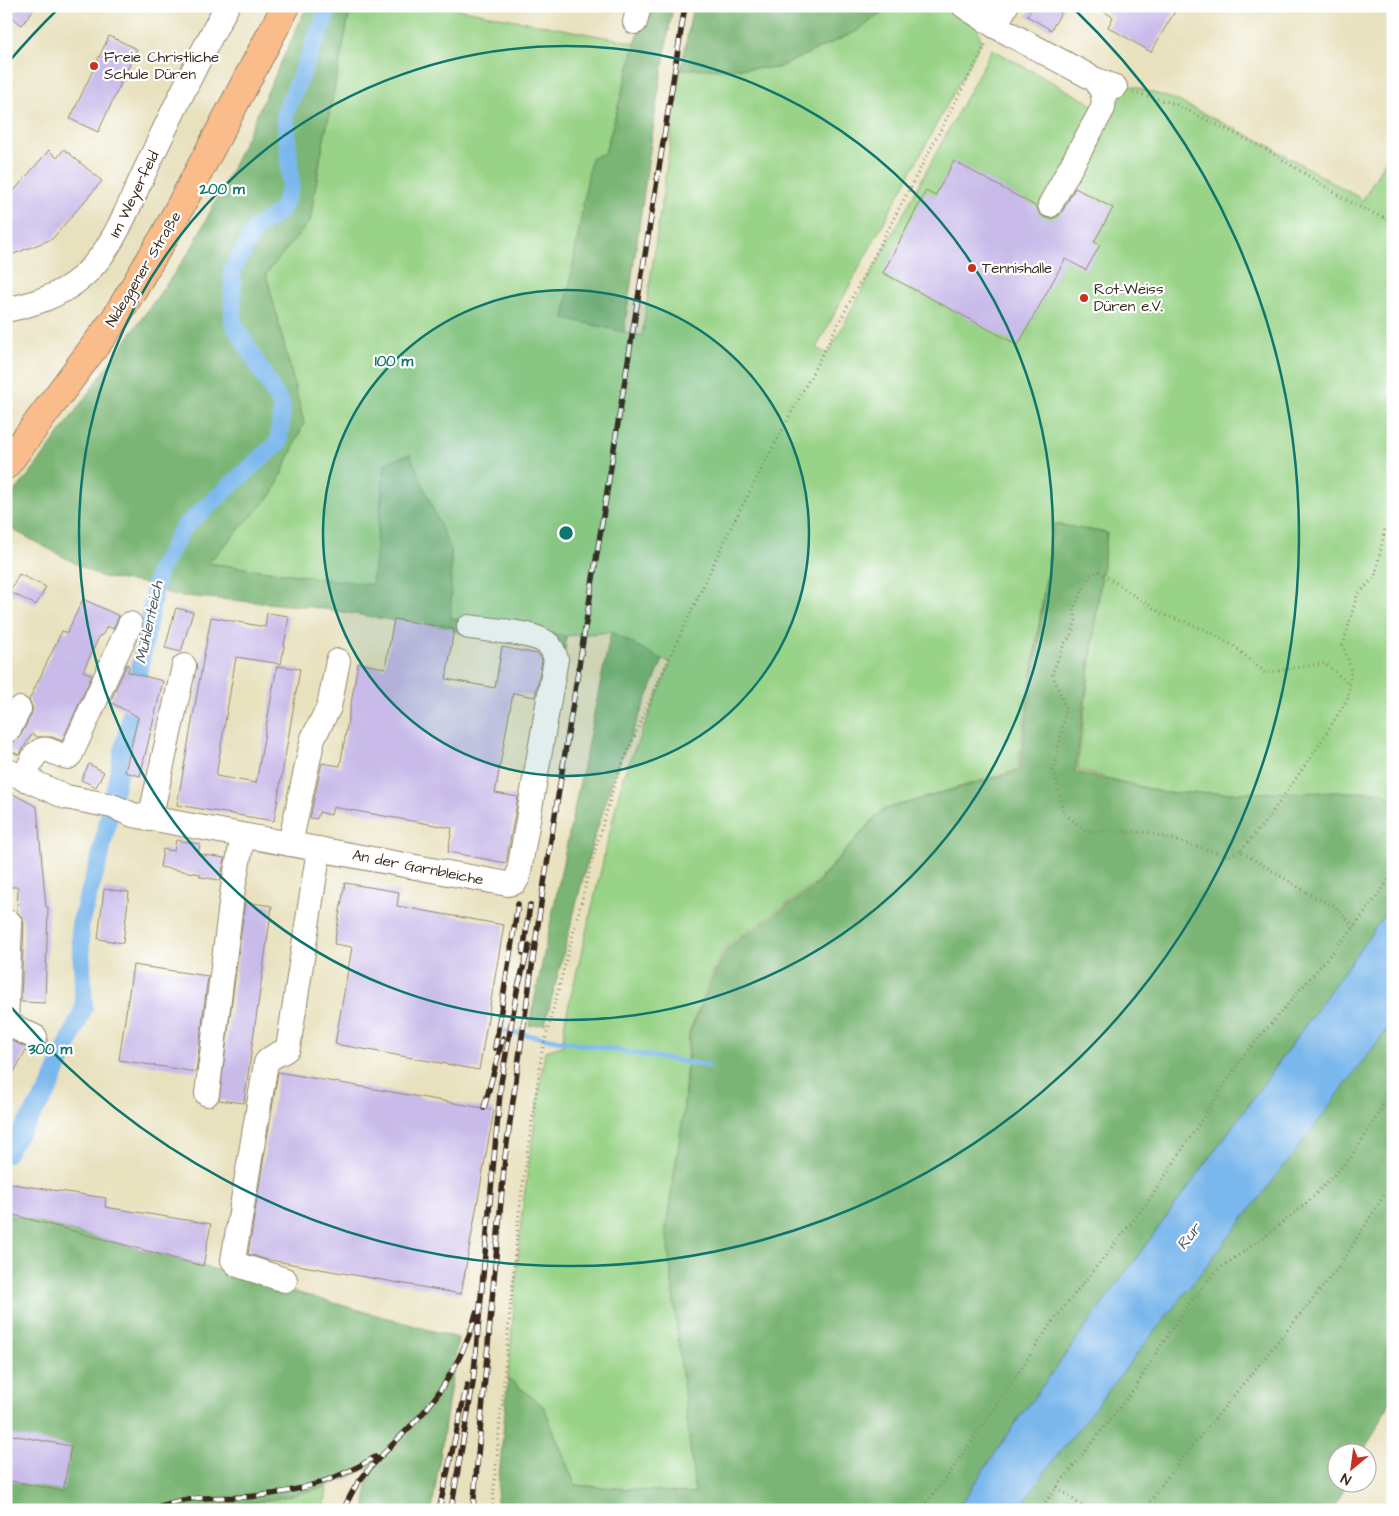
<svg xmlns="http://www.w3.org/2000/svg" width="1399" height="1516" font-family="'Architects Daughter',sans-serif">
	<style>
		.green { fill: #99d387; stroke: #6a7e52 }
		.forest { fill: #7ab574; stroke: #5a7049 }
		.water { fill: #7ab7ec; stroke: #5a7085 }
		.lines { fill: none; stroke-linecap: round; stroke-linejoin: round }
		.stream { stroke: #7ab7ec; stroke-width: 5 }
		.canal { stroke: #7ab7ec; stroke-width: 18 }
		.building { fill: #c8bae9 }
		.minor-casing { stroke: #92866e; stroke-width: 26 }
		.major-casing { stroke: #92866e; stroke-width: 30 }
		.path { stroke: #92866e; stroke-width: 3; stroke-dasharray: 1 4; stroke-linecap: butt }
		.minor { stroke: #fff; stroke-width: 24 }
		.major { stroke: #f9bc8a; stroke-width: 28 }
		.rail-casing { stroke: #3b2a1e; stroke-width: 5.5 }
		.rail { stroke: #fff; stroke-width: 4; stroke-dasharray: 11; stroke-linecap: butt }
		.ring { fill: none; stroke: #0f766e; stroke-width: 2.5 }
		.poi-dot { fill: #c8321e; stroke: #fff; stroke-width: 2 }
		.labels { text-anchor: middle; stroke-width: 4.5; stroke-linejoin: round; paint-order: stroke }
		.poi-label { font-size: 15px; fill: #3b2a1e; stroke: #fff; text-anchor: start }
		.street-label { font-size: 15px; fill: #3b2a1e; stroke: #fff }
		.water-label { font-size: 16px; font-style: italic; fill: #515b66; stroke: #fff }
		.centre { fill: #0f766e; stroke: #fff; stroke-width: 2.5 }
		.ring-label { font-size: 15px; text-anchor: middle; font-weight: bold; fill: #0f766e; stroke: #fff; stroke-width: 4.5; stroke-linejoin: round; paint-order: stroke }
	</style>
	<rect width="100%" height="100%" fill="#fff"/>
	<filter id="ink" filterUnits="userSpaceOnUse"><feTurbulence type="fractalNoise" baseFrequency=".02" numOctaves="2"/><feDisplacementMap in="SourceGraphic" scale="10" xChannelSelector="R" yChannelSelector="G"/><feConvolveMatrix kernelMatrix="1 2 1 2 8 2 1 2 1" color-interpolation-filters="sRGB"/></filter>
	<filter id="wash" filterUnits="userSpaceOnUse"><feTurbulence type="fractalNoise" baseFrequency=".0096" numOctaves="4" result="noise"/><feDisplacementMap in="SourceGraphic" scale="20" xChannelSelector="R" yChannelSelector="G"/><feGaussianBlur stdDeviation="1.12" result="paint"/><feColorMatrix in="noise" values="0 0 0 0 0 0 0 0 0 0 0 0 0 0 0 0 0 1.4 0 .05"/><feComposite in="paint" operator="in"/></filter>
	<g filter="url(#wash)">
		<rect width="100%" height="100%" fill="#e8e1be"/>
		<!-- green -->
		<g class="green">
			<polygon points="351,6 442,6 636,43 605,153 564,318 642,336 681,69 777,68 857,31 891,6 947,6 977,25 981,42 816,348 828,354 992,49 1108,113 1116,81 1176,100 1266,144 1363,200 1393,147 1393,799 1381,792 1165,793 1077,770 1107,533 1054,524 1017,770 882,810 812,887 724,947 689,1032 683,1117 666,1228 695,1494 575,1485 544,1407 508,1378 522,1212 545,1051 563,1046 565,1021 623,777 671,662 663,660 611,632 566,636 450,618 451,551 385,463 372,585 207,563 273,493 304,423 266,274 310,221 321,154"/>
			<polygon points="327,1487 324,1510 179,1510 255,1503"/>
		</g>
		<!-- forest -->
		<g class="forest">
			<polygon points="307,6 351,6 321,154 310,221 266,274 304,423 273,493 208,563 372,585 385,463 410,454 451,551 451,618 566,636 565,650 313,607 172,595 143,583 101,577 6,526 6,503 42,458 190,251 228,177"/>
			<polygon points="646,6 673,6 658,94 624,332 564,318 591,158 605,153"/>
			<polygon points="693,6 891,6 857,31 777,68 681,69"/>
			<polygon points="1054,524 1107,533 1075,772 1165,793 1381,792 1393,799 1393,903 1239,1118 1019,1418 957,1510 496,1510 508,1378 544,1407 575,1485 695,1494 666,1228 683,1117 690,1032 726,948 812,889 882,810 1019,771"/>
			<polygon points="611,632 663,660 614,776 589,855 545,1024 529,1026"/>
			<polygon points="1393,1022 1393,1397 1363,1453 1336,1454 1336,1484 1347,1484 1333,1510 1018,1510 1050,1465"/>
			<path d="M 6,1213 L 203,1266 L 458,1338 L 432,1510 L 366,1510 L 367,1468 C 341,1483 318,1489 288,1496 C 196,1516 100,1510 6,1510 Z"/>
		</g>
		<!-- water -->
		<polygon class="water" points="1393,903 1393,1021 1293,1155 1050,1465 1018,1510 957,1510 1019,1418 1239,1118"/>
		<g class="lines">
			<!-- stream -->
			<polyline class="stream" points="504,1031 708,1066"/>
			<!-- canal -->
			<polyline class="canal" points="6,1154 48,1091 84,1007 80,924 100,857 129,723 158,573 183,528 279,442 282,406 233,322 232,270 256,228 282,210 291,185 285,113 330,6"/>
		</g>
		<g id="blocks">
			<!-- building -->
			<g class="building">
				<polygon points="6,6 36,6 22,25 6,13"/>
				<polygon points="1033,6 1065,6 1051,30 1027,16"/>
				<polygon points="1095,6 1178,6 1151,52 1108,27 1113,17"/>
				<polygon points="109,36 137,49 98,132 70,119"/>
				<polygon points="64,149 102,181 52,239 6,257 6,200 49,150 57,158"/>
				<polygon points="954,161 1037,207 1039,213 1044,217 1051,219 1058,216 1062,212 1075,188 1113,208 1094,242 1100,245 1086,270 1065,259 1018,345 883,273 926,191 935,196"/>
				<polygon points="19,574 46,587 36,605 10,592"/>
				<polygon points="83,599 119,616 113,629 107,626 102,636 100,635 83,671 92,675 62,741 52,737 38,737 32,734 19,755 6,749 9,744 17,740 21,735 31,715 33,708 29,700 62,631 67,633"/>
				<polygon points="176,608 193,612 181,652 165,648"/>
				<polygon points="267,613 289,616 281,664 236,657 216,776 256,783 277,666 300,669 274,821 177,805 211,617 265,627"/>
				<polygon points="394,619 454,629 446,679 495,688 502,647 538,654 540,656 542,660 535,697 513,693 495,793 518,797 506,863 448,852 452,828 333,807 331,815 319,812 317,819 310,818 322,763 340,766 358,663 385,668"/>
				<polygon points="127,664 129,666 128,672 163,681 140,776 125,772 138,717 110,702"/>
				<polygon points="89,764 104,772 96,787 81,780"/>
				<polygon points="6,790 37,807 46,907 48,907 45,1003 21,1002 24,923 22,917 17,912 18,887 6,887"/>
				<polygon points="176,840 200,844 198,854 225,858 220,880 200,877 200,874 160,867 163,849 174,851"/>
				<polygon points="345,883 399,892 397,906 504,925 479,1070 335,1044 352,947 334,944"/>
				<polygon points="104,889 129,892 123,943 98,939"/>
				<polygon points="245,902 272,906 244,1103 219,1100"/>
				<polygon points="133,965 208,976 196,1072 119,1060"/>
				<polygon points="6,1038 27,1048 6,1087"/>
				<polygon points="278,1072 494,1110 461,1294 264,1259 248,1254"/>
				<polygon points="6,1183 106,1198 105,1207 211,1224 203,1266 6,1213"/>
				<polygon points="6,1434 71,1446 63,1491 6,1480"/>
			</g>
		</g>
	</g>
	<g filter="url(#ink)">
		<use href="#blocks" fill-opacity="0" stroke="#92866e" stroke-width="1"/>
		<g class="lines">
			<!-- minor casing -->
			<g class="minor-casing">
				<g id="minor">
					<polyline points="964,6 995,26 1096,80 1115,87"/>
					<polyline points="635,22 639,6"/>
					<polyline points="995,26 1006,6"/>
					<path d="M 1050,205 L 1103,108 C 1105,96 1102,90 1096,80"/>
					<path d="M 6,310 C 34,304 60,296 82,277 C 113,250 127,209 144,173 C 170,117 197,61 227,6"/>
					<polyline points="6,731 9,729 19,709"/>
					<path d="M 6,770 L 66,797 L 112,806 L 133,815 L 508,884 L 515,882 L 518,877 L 556,659 C 554,654 553,649 549,645 C 537,632 488,630 469,627"/>
					<path d="M 24,779 C 29,769 34,746 48,750 C 55,752 61,756 68,757 L 71,754 L 130,624"/>
					<polyline points="150,819 184,666"/>
					<polyline points="290,844 313,738 329,707 338,661"/>
					<polyline points="6,922 10,923 6,1023 35,1037"/>
					<polyline points="207,1094 233,888 243,836"/>
					<path d="M 285,1280 L 238,1265 L 233,1260 L 266,1063 C 272,1054 281,1055 288,1048 L 319,849"/>
				</g>
			</g>
			<!-- major casing -->
			<g class="major-casing">
				<polyline id="major" points="6,465 115,319 164,237 286,6"/>
			</g>
			<!-- path -->
			<g class="path">
				<polyline points="1133,92 1175,104 1264,148 1351,203 1393,222"/>
				<polyline points="1383,217 1393,217"/>
				<polyline points="6,495 13,486"/>
				<polyline points="1240,851 1228,856 1147,832 1085,831 1063,812 1054,771 1066,709 1052,674 1064,644 1071,636 1076,620 1074,607 1090,575 1098,571 1162,614 1206,630 1234,646 1265,673 1325,663 1350,685"/>
				<polyline points="1354,927 1334,905 1316,898 1240,851 1266,821 1318,747 1348,698 1351,669 1343,645 1357,595 1375,577 1385,529 1393,519"/>
				<polyline points="1057,1487 1087,1510"/>
				<polyline points="492,1510 519,1212 542,1052 592,861 617,776 667,663 730,529 987,42"/>
				<polyline points="920,1510 944,1481 990,1415 1050,1325 1148,1202 1244,1055 1354,927 1393,875"/>
				<polyline points="1039,1510 1135,1388 1158,1350 1187,1306 1216,1271 1267,1235 1308,1202 1352,1156 1379,1113 1393,1084"/>
				<polyline points="1144,1510 1168,1476 1338,1268 1393,1181"/>
			</g>
			<!-- minor -->
			<use href="#minor" class="minor"/>
			<!-- major -->
			<use href="#major" class="major"/>
			<!-- rail casing -->
			<g class="rail-casing">
				<g id="rail">
					<polyline points="523,953 530,905"/>
					<polyline points="495,1048 518,904"/>
					<polyline points="484,1108 503,1038"/>
					<path d="M 149,1510 C 160,1506 171,1502 183,1500 C 206,1496 232,1499 256,1496 C 297,1492 340,1479 375,1457"/>
					<path d="M 343,1510 C 348,1501 352,1491 358,1483 C 378,1455 406,1434 428,1407 C 448,1382 469,1344 476,1313"/>
					<polyline points="439,1510 467,1385"/>
					<polyline points="451,1510 473,1383 501,1083 517,991 529,946"/>
					<polyline points="473,1510 505,1157 542,896 685,6"/>
				</g>
			</g>
			<!-- rail -->
			<use href="#rail" class="rail"/>
		</g>
	</g>
	<!-- distance rings -->
	<circle cx="566" cy="533" r="243" fill="#0f766e" fill-opacity=".12"/>
	<g class="ring">
		<circle cx="566" cy="533" r="243"/>
		<circle cx="566" cy="533" r="487"/>
		<path d="M7 64A730 730 0 0 1 59 8M1073 8A730 730 0 1 1 7 1002"/>
	</g>
	<!-- markers -->
	<g class="poi-dot">
		<circle cx="94" cy="66" r="5"/>
		<circle cx="972" cy="268" r="5"/>
		<circle cx="1084" cy="298" r="5"/>
	</g>
	<g class="labels">
		<!-- poi labels -->
		<g class="poi-label">
			<text x="104" y="62">Freie Christliche<tspan x="104" dy="17">Schule Düren</tspan></text>
			<text x="982" y="273">Tennishalle</text>
			<text x="1094" y="294">Rot-Weiss<tspan x="1094" dy="17">Düren e.V.</tspan></text>
		</g>
		<!-- street labels -->
		<g class="street-label">
			<text transform="translate(134 194) rotate(-64)" y="5">Im Weyerfeld</text>
			<text transform="translate(143 269) rotate(-59)" y="5">Nideggener Straße</text>
			<text transform="translate(418 867) rotate(11)" y="5">An der Garnbleiche</text>
		</g>
		<!-- water labels -->
		<g class="water-label">
			<text transform="translate(148 622) rotate(-78)" y="6">Mühlenteich</text>
			<text transform="translate(1188 1236) rotate(-52)" y="6">Rur</text>
		</g>
	</g>
	<circle cx="566" cy="533" r="8" class="centre"/>
	<g class="ring-label">
		<text x="222" y="194">200 m</text>
		<text x="394" y="366">100 m</text>
		<text x="50" y="1054">300 m</text>
	</g>
	<!-- margin -->
	<rect width="1399" height="1516" fill="none" stroke="#fff" stroke-width="25"/>
	<!-- north arrow -->
	<g transform="translate(1352 1468) rotate(209)"><circle r="24" fill="#ffffff" stroke="#b1aaa5"/>
	<path d="M0-4L9 19L0 12L-9 19Z" fill="#c8321e"/>
	<text y="-8" font-size="14" font-weight="bold" text-anchor="middle" fill="#3b2a1e">N</text>
	</g>
</svg>
